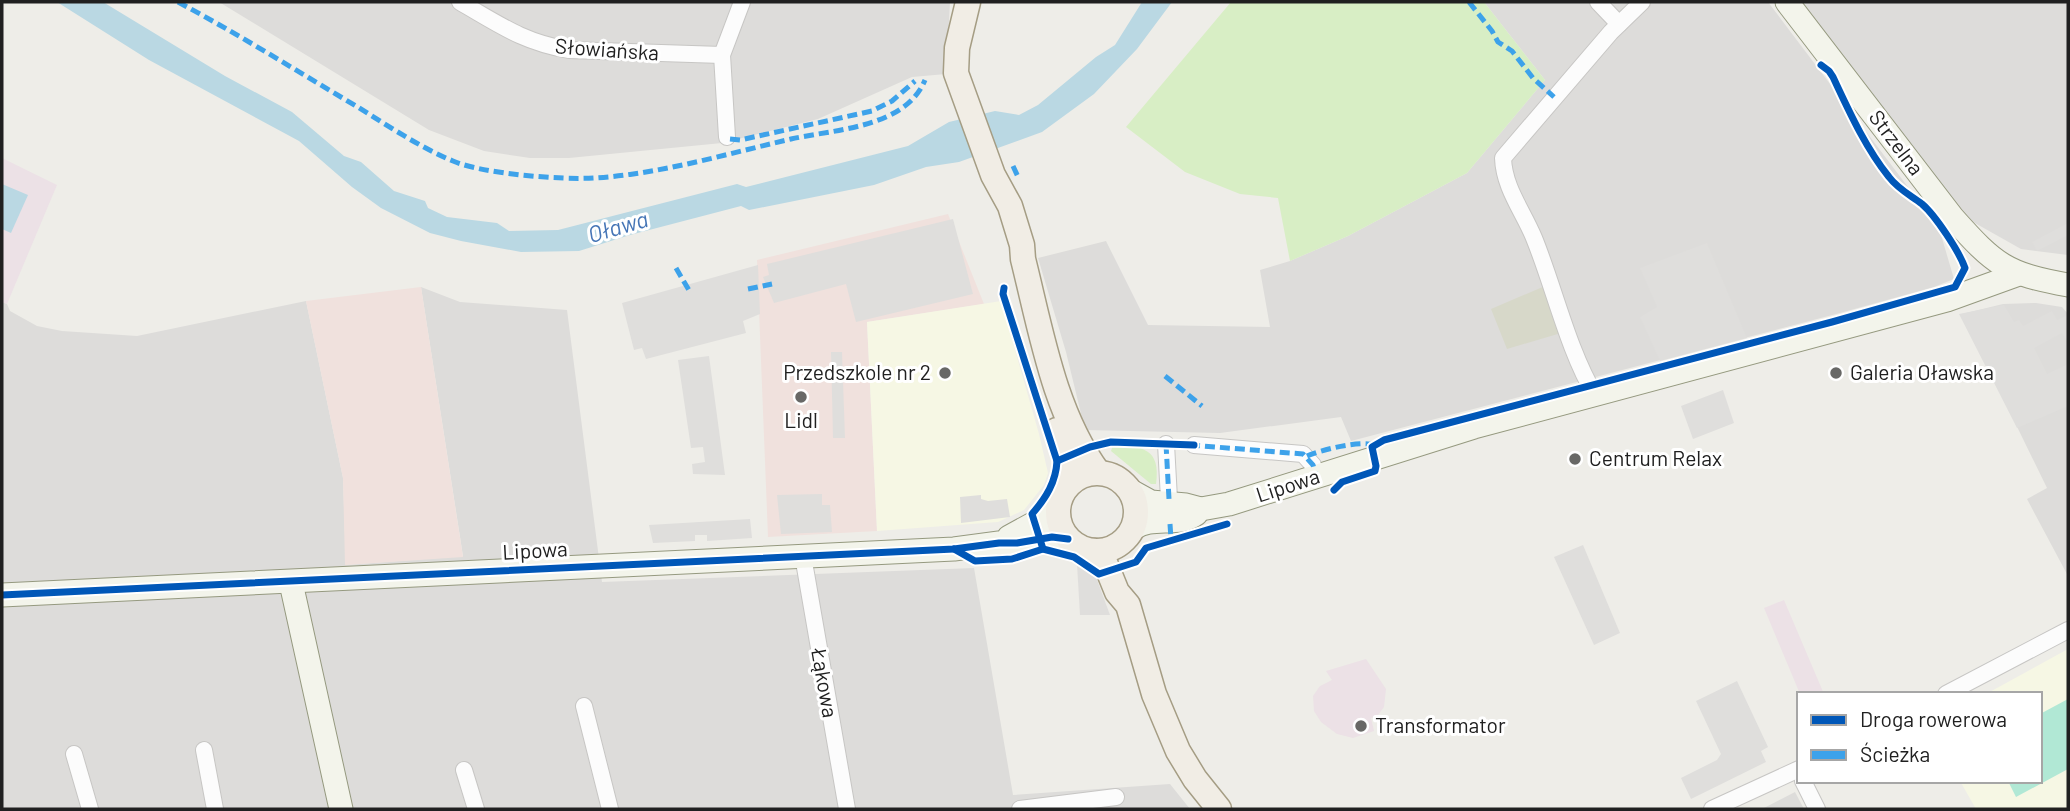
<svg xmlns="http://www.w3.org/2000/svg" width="2070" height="811" font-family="Barlow,sans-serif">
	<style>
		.residential { fill: #dddcda }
		.commercial { fill: #f0e1dd }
		.industrial { fill: #ece1e6 }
		.education { fill: #f6f7e4 }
		.construction { fill: #d7d8c9 }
		.grass { fill: #d8eec5 }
		.pitch { fill: #b1e8d5 }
		.parking { fill: #dfdedc }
		.water { fill: #bad8e3 }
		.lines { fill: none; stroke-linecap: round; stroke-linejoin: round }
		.street-casing { stroke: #c7c6c4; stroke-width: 18 }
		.secondary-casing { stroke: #95997f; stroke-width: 25 }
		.primary-casing { stroke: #a59d84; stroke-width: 27 }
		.street { stroke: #fcfcfc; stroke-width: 16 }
		.secondary { stroke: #f3f4eb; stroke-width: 23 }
		.primary { stroke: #f1ede5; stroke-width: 24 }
		.quiet { stroke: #3da2ea; stroke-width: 5; stroke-dasharray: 10 5; stroke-linecap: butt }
		.cycleway-casing { stroke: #fff; stroke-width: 11 }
		.cycleway { stroke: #0057b8; stroke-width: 7 }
		.poi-dot { fill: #686866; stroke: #fff; stroke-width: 2.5 }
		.labels { text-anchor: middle; stroke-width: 6; stroke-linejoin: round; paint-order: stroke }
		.street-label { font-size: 21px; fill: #202020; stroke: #fff }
		.poi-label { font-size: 21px; fill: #202020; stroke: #fff; text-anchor: start }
		.water-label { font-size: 23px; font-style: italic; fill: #4575b6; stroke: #fff }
	</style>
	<rect width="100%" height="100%" fill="#eeede8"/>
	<!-- residential -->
	<g class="residential">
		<polygon points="219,2 950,2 946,74 912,77 818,119 722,143 569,158 530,158 484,151 429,130"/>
		<polygon points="1484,2 1611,2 1612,4 1616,2 1768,2 1939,228 1954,279 1934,287 1840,313 1351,441 1341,417 1220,433 1085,430 1066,352 1038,258 1106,241 1148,325 1270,327 1260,270 1290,261 1348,236 1467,173 1545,80"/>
		<polygon points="1796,2 2068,2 2068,255 2021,249 1966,218"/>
		<polygon points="421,287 460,302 567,310 602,582 974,568 1013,795 1170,784 1190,809 2,809 2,302 7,304 10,311 37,326 62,331 137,336 306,301 343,478 346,565 463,556"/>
		<polygon points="2036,303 2062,307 2068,314 2068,576 2027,499 2047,488 1962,314 2003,304"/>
		<polygon points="1795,792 1804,809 1762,809"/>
	</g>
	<!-- commercial -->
	<g class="commercial">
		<polygon points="948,214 984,304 867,322 877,531 768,537 757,260"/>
		<polygon points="421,287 463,557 345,565 343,478 306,301"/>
	</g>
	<!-- industrial -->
	<g class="industrial">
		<polygon points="2,158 57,185 7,304 2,302"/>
		<polygon points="1784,600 1824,694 1800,694 1764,608"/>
		<polygon points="1366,659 1386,689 1384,707 1378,715 1371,718 1374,731 1353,738 1337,734 1321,722 1314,711 1313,696 1320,686 1332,680 1326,671"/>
	</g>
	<!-- education -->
	<g class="education">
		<polygon points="1001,301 1039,434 1048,473 1044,485 1024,510 998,522 877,531 867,322"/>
		<polygon points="2068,649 2068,809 1976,809 1960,781 2040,781 2040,694 1986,694"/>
	</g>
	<!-- construction -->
	<polygon class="construction" points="1545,286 1561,333 1507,349 1491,309"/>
	<!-- grass -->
	<g class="grass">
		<polygon points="1231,2 1484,2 1545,80 1467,173 1348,236 1290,261 1278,198 1240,194 1185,172 1126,127"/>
		<path d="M 1113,445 C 1142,446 1161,448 1156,484 L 1151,484 L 1111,451 Z"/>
	</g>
	<!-- pitch -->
	<polygon class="pitch" points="2068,699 2068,769 2016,797 2008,781 2040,781 2040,714"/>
	<!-- parking -->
	<g class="parking">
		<polygon points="953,219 973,294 856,322 846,284 774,303 763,277 769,275 767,264"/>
		<polygon points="2068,223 2068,235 2037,251 2032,242"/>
		<polygon points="1707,243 1747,338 1660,361 1640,317 1657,307 1640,268"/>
		<polygon points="758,265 760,314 743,321 746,333 646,359 642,348 634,350 622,303"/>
		<polygon points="2004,305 2014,322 2019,320 2023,326 2052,311 2057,320 2068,315 2068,343 2062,333 2034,348 2047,374 2068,364 2068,406 2017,428 1959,314"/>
		<polygon points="831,352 842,352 845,438 833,438"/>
		<polygon points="709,356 725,475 693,474 692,464 705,462 703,447 691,448 678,360"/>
		<polygon points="1723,390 1734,423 1693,439 1681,406"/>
		<polygon points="822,494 822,505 830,505 832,532 781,534 777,495"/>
		<polygon points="981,495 981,499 988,501 1007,499 1010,517 961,523 960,497"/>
		<polygon points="750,519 752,538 707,541 707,535 695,535 695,541 653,543 649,525"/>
		<polygon points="1583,545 1620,633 1594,645 1554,557"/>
		<polygon points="1077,564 1091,570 1096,577 1110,615 1080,615"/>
		<polygon points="1737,681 1768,747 1761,751 1766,762 1691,799 1681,778 1717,760 1721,754 1696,701"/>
	</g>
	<!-- water -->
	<g class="water">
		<polygon points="57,2 103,2 225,76 292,112 344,156 361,162 394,191 425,201 428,208 447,217 497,223 509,231 558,230 737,184 746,187 908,146 949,122 995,111 1019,115 1038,105 1096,57 1115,45 1142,2 1172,2 1137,49 1094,94 1042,132 959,162 926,167 874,185 749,210 741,206 630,235 579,251 521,252 461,241 430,233 381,208 352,187 299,141 149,60"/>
		<polygon points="2,184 28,195 11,233 2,229"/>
	</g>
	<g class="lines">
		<!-- street casing -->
		<g class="street-casing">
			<g id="street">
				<path d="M 460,2 C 500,25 523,42 569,50 L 722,55"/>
				<polyline points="1598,2 1619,24"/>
				<polyline points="727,137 722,55 742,2"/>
				<path d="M 1595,395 C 1568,350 1554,287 1534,238 C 1523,211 1504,188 1503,158 L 1611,32 L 1642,2"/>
				<polyline points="1166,444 1169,499"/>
				<polyline points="1194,445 1303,454 1313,465 1316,476"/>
				<polyline points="803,556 847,809"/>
				<polyline points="1946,694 2068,630"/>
				<polyline points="584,706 610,809"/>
				<polyline points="204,750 215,809"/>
				<polyline points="74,754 90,809"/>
				<polyline points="464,770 476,809"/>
				<polyline points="1803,781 1817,809"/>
				<polyline points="1020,809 1116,797"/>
				<polyline points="1712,809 1799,769"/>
			</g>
		</g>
		<!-- secondary casing -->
		<g class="secondary-casing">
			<g id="secondary">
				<path d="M 1787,2 L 1953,218 C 1995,265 2006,274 2068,285"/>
				<polyline points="1131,491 1151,502 1186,505 1201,509 1229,504 1474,427 1947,300 2019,274"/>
				<path d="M 1134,528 C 1152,515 1178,527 1196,514"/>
				<polyline points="1009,537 1051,514 1058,505"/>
				<polyline points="291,583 341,809"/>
				<path d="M 2,595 C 319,582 636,562 954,549 L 999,543 L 1017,543 L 1052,537 L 1068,539"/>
			</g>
		</g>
		<!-- primary casing -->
		<g class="primary-casing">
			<g id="primary">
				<path d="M 968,2 L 957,48 L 956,73 L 993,175 L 1010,206 L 1022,245 L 1023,259 C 1041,331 1054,412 1098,472"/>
				<polyline points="1057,430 1069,462 1070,483"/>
				<circle cx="1097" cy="512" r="39"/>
				<polyline points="1095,551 1104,560 1117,592 1128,605 1154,694 1178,751 1195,779 1219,809"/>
			</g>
		</g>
		<!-- street -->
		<use href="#street" class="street"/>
		<!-- secondary -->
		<use href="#secondary" class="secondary"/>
		<!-- primary -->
		<use href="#primary" class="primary"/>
		<!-- quiet -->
		<g class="quiet">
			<path d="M 178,2 C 238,34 297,71 356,106 C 387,125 419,147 453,161 C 483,174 561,180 594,178 C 661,174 726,154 791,139 C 836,129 905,128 925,80"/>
			<polyline points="1469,2 1492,31 1498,42 1512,51 1533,78 1554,97"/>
			<polyline points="730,139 740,140 872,111 892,101 915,81"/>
			<polyline points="1013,166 1019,179"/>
			<polyline points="676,268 690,292"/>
			<polyline points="748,289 772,284"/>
			<polyline points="1165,376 1202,406"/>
			<polyline points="1166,444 1169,499"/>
			<polyline points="1190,445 1303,454 1313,465 1316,476"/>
			<path d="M 1307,456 C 1320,450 1361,440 1374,445"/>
			<polyline points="1170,524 1171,539"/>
		</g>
		<!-- cycleway casing -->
		<g class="cycleway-casing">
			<g id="cycleway">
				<path d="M 1004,288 L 1003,294 L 1057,461 C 1056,482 1046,498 1032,514 L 1043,549"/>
				<polyline points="1057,461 1090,447 1111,442 1194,445"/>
				<path d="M 1334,490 L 1342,482 L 1375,471 L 1376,466 L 1372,447 L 1384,440 L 1832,322 L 1955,287 L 1965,268 C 1959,251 1935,215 1922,204 C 1910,195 1898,189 1889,177 C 1865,147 1849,111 1833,77 L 1829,71 L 1821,65"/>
				<polyline points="954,549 975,561 1012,559 1043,549 1074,557 1099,574 1136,562 1146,548 1227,524"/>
				<path d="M 2,595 C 319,582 636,562 954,549 L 999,543 L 1017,543 L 1052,537 L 1068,539"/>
			</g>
		</g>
		<!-- cycleway -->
		<use href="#cycleway" class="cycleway"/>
	</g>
	<!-- markers -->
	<g class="poi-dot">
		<circle cx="945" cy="373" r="7"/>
		<circle cx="1836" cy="373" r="7"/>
		<circle cx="801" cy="397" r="7"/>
		<circle cx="1575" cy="459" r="7"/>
		<circle cx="1361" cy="726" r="7"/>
	</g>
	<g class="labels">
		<!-- street labels -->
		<g class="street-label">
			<text transform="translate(607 50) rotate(4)" y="7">Słowiańska</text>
			<text transform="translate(1896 143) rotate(53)" y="7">Strzelna</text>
			<text transform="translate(1288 486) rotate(-18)" y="7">Lipowa</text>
			<text transform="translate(535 551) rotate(-3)" y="7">Lipowa</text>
			<text transform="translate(824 683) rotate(80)" y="7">Łąkowa</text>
		</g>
		<!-- poi labels -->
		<g class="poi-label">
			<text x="931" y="380" text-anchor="end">Przedszkole nr 2</text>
			<text x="1850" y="380">Galeria Oławska</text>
			<text x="801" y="428" text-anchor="middle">Lidl</text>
			<text x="1589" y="466">Centrum Relax</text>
			<text x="1375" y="733">Transformator</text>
		</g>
		<!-- water labels -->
		<g class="water-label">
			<text transform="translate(618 227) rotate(-16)" y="8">Oława</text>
		</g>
	</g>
	<!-- border -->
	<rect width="2070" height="811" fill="none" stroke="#202020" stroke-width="7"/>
	<!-- legend -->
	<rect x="1797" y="692" width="245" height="91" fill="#ffffff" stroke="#a6a6a6" stroke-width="2"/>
	<rect x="1811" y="715" width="35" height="10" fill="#0057b8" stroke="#a6a6a6" stroke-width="2"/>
	<text x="1860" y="727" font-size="21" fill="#202020">Droga rowerowa</text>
	<rect x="1811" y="750" width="35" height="10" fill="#3da2ea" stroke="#a6a6a6" stroke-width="2"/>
	<text x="1860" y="762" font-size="21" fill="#202020">Ścieżka</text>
</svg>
